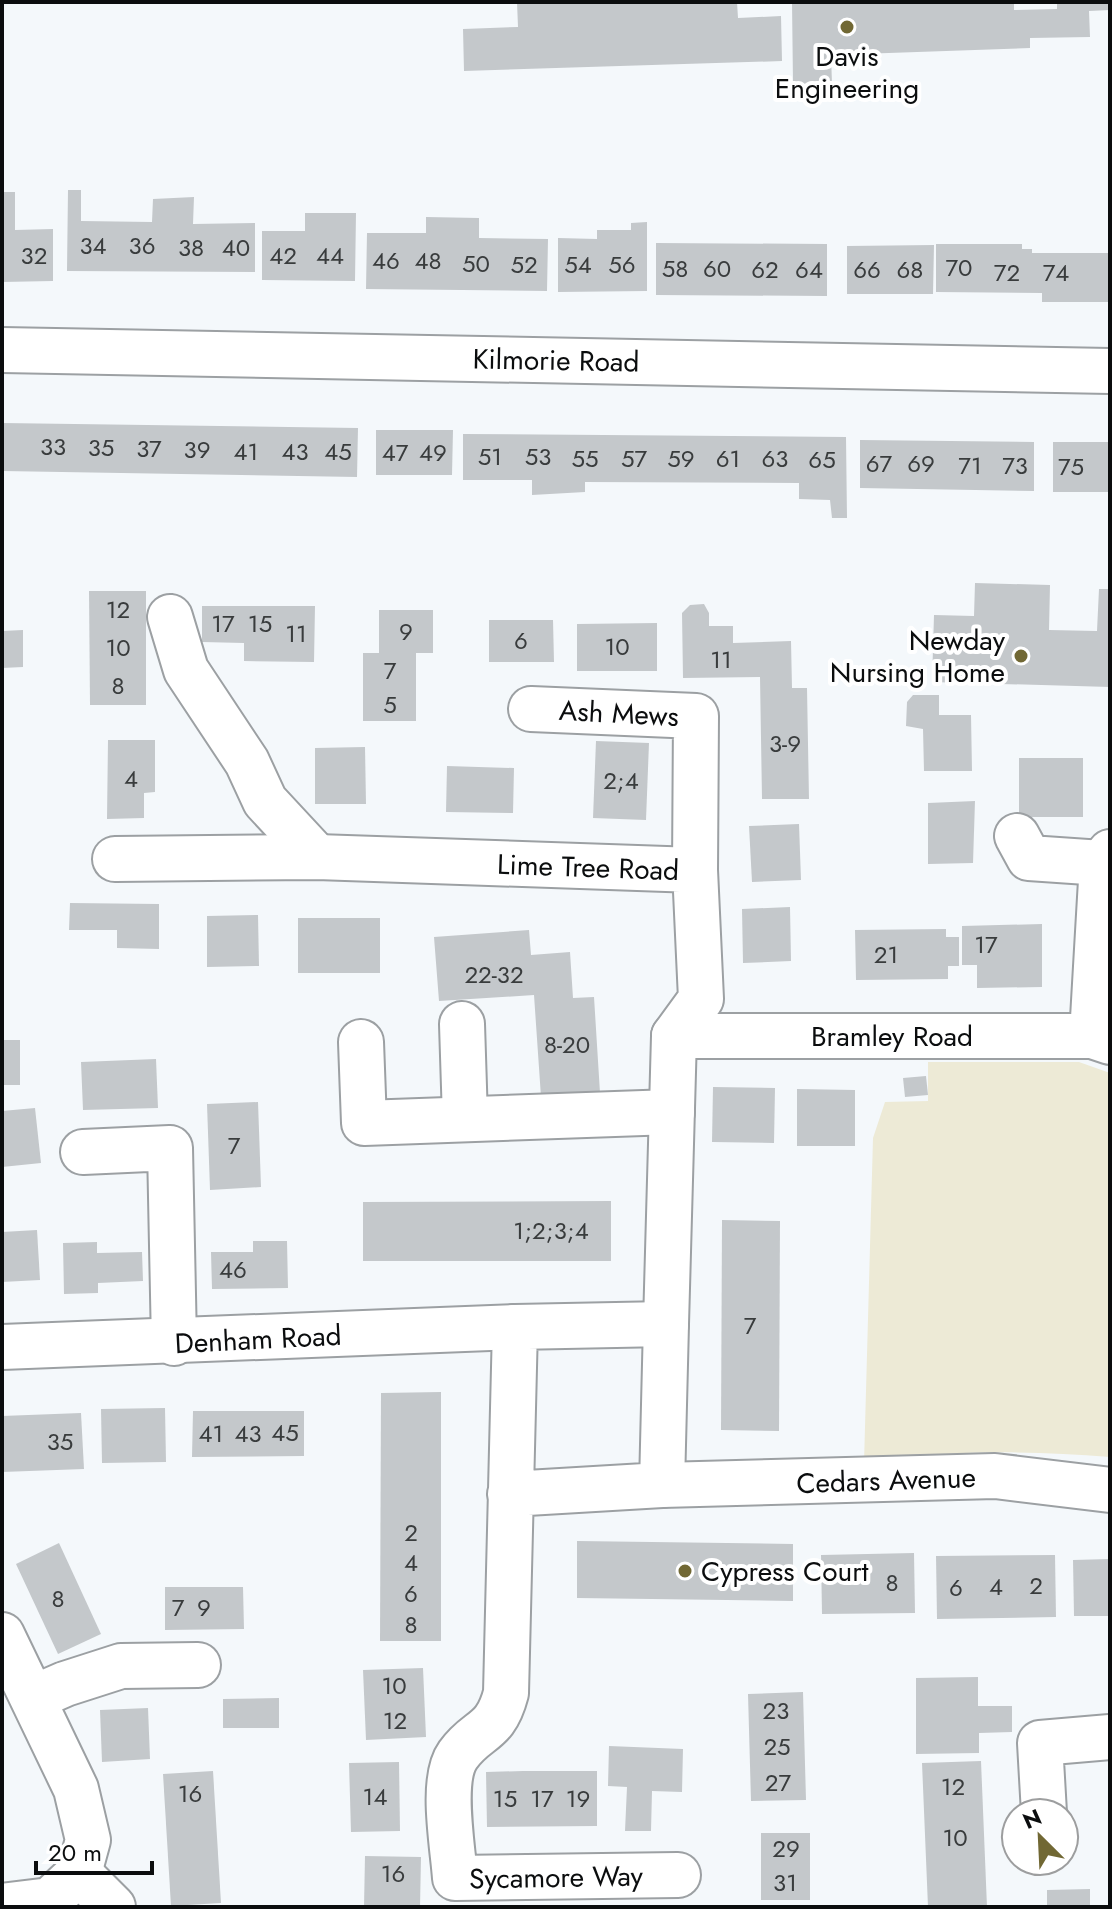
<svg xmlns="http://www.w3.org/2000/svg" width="1112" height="1909" font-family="Jost,sans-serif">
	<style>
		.green { fill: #edead6 }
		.building { fill: #c4c8cb }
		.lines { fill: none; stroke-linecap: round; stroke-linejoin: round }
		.minor-casing { stroke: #9ca0a3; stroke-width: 48 }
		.minor { stroke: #fff; stroke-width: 44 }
		.poi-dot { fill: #716834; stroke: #fff; stroke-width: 3 }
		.labels { text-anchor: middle; stroke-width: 8; stroke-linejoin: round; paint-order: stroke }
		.number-label { font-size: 24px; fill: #393c3d }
		.poi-label { font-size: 28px; fill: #0b0d0e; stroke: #fff }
		.street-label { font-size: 28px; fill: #0b0d0e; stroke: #fff }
	</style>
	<rect width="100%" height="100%" fill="#f4f8fb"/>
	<!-- green -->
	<path class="green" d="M 928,1062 L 1079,1062 L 1110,1073 L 1110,1457 C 1027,1450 947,1450 864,1463 L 873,1138 L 885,1102 L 928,1101 Z"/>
	<!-- building -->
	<g class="building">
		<polygon points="517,2 737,2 738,18 781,16 782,61 464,71 463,29 518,27"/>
		<polygon points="792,2 1014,2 1014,10 1057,9 1057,2 1110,2 1110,10 1089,11 1090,37 1030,38 1030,48 831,55 832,84 793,84"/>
		<polygon points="68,190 81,190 81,221 152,222 153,199 194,197 193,224 255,223 255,272 67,271"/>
		<polygon points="2,192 15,192 15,230 53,229 53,281 2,282"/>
		<polygon points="305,213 356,213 355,281 262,280 262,231 305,231"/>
		<polygon points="426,217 479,218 479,238 548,239 547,291 366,289 367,233 426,233"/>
		<polygon points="647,222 647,291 558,292 558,238 597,239 597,230 631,230 631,223"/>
		<polygon points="656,243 827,244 827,296 656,295"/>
		<polygon points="936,244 1022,244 1022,249 1032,249 1032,253 1110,253 1110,302 1042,302 1042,293 936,292"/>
		<polygon points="934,245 933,294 847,294 847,246"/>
		<polygon points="2,423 358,428 357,477 2,471"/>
		<polygon points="376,430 453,430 452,475 376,475"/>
		<polygon points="463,434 846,437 847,518 832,518 830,500 799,499 799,483 585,482 585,492 532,495 532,480 463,480"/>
		<polygon points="860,440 1034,442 1034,491 860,488"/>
		<rect x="1053" y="442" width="57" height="50"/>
		<polygon points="975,583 1050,585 1049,630 1097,631 1099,589 1110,589 1110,687 932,682 934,615 974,616"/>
		<polygon points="89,591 146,591 146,705 90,705"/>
		<polygon points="704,604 709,613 709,626 733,626 733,643 791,641 792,688 807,688 809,799 762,799 760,677 683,678 682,613 690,605"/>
		<polygon points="202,606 315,606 314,662 244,661 244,643 202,642"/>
		<polygon points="379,610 433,610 433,653 416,653 416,721 363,721 363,653 379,653"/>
		<polygon points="489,620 553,620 554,662 489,662"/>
		<polygon points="657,623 657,671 577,671 577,624"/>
		<polygon points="23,630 23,667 2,668 2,631"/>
		<polygon points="913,695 939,695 939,715 971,715 972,771 924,771 923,729 906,726 907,702"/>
		<polygon points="108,740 155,740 155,792 144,793 144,818 107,819"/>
		<polygon points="596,741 649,743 646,820 593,818"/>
		<polygon points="365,747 366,804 315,804 315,748"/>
		<rect x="1019" y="758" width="64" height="59"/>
		<polygon points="447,766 514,768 513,813 446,812"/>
		<polygon points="975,801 973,863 928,864 928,803"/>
		<polygon points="799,824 801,880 752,882 749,826"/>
		<polygon points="70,903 159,904 159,949 117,948 117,930 69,930"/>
		<polygon points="790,907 791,961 743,963 742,909"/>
		<polygon points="258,915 259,966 207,967 207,916"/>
		<rect x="298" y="918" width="82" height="55"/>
		<polygon points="1042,924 1042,987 977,988 977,965 962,965 962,926"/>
		<polygon points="946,929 946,937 959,937 959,966 948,966 948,979 856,980 855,930"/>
		<polygon points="529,930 531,955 570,952 573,998 594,997 600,1093 541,1097 534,995 439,1001 434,937"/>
		<rect x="2" y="1040" width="18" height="45"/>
		<polygon points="156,1059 158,1108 83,1110 81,1062"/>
		<polygon points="926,1076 928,1095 905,1097 903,1078"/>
		<polygon points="713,1087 775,1088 774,1143 712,1142"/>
		<polygon points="797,1089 855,1090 855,1146 797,1146"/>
		<polygon points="258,1102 261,1187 210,1190 207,1104"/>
		<polygon points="35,1108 41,1163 2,1167 2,1111"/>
		<polygon points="611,1201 611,1261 363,1261 363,1202"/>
		<polygon points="722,1220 780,1221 779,1431 721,1430"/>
		<polygon points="37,1230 40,1280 2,1282 2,1232"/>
		<polygon points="253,1241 287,1241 288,1288 212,1289 211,1252 253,1252"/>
		<polygon points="97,1242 97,1253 142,1252 143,1281 98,1283 98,1293 64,1294 63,1243"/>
		<polygon points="441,1392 441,1641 380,1641 381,1393"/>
		<polygon points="165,1408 166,1462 102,1463 101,1409"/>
		<polygon points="193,1411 304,1411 304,1456 192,1457"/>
		<polygon points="81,1413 84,1469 2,1472 2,1416"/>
		<polygon points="577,1541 793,1544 793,1601 577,1598"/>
		<polygon points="59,1543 101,1634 58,1654 16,1564"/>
		<polygon points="914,1553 915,1613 822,1614 821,1555"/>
		<polygon points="1055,1555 1056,1617 937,1619 936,1556"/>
		<polygon points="1110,1559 1110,1616 1074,1616 1073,1560"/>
		<polygon points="165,1587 243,1587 244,1629 165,1630"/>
		<polygon points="423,1668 426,1737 366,1740 363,1670"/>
		<polygon points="978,1677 978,1706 1012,1706 1012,1732 979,1733 979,1753 916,1754 916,1678"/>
		<polygon points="803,1692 806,1800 751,1801 748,1694"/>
		<polygon points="279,1698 279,1728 223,1728 223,1699"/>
		<polygon points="148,1708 150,1759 102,1762 100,1710"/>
		<polygon points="609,1746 683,1749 682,1792 652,1791 651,1831 625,1831 627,1787 608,1786"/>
		<polygon points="981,1761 987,1907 928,1907 922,1763"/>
		<polygon points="399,1762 400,1831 351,1832 349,1763"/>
		<polygon points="213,1771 221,1903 171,1906 163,1774"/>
		<polygon points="523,1771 597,1771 597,1826 487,1827 486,1772"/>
		<rect x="761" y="1833" width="49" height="67"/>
		<polygon points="365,1856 421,1857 420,1907 364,1907"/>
		<polygon points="1090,1889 1090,1907 1047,1907 1047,1890"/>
	</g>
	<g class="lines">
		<!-- minor casing -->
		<g class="minor-casing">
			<g id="minor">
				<polyline points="2,350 1110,371"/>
				<polyline points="170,617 186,670 247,762 265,801 317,857"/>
				<polyline points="531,709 696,716 695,870"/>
				<polyline points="1017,836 1029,858 1102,863 1110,852"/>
				<polyline points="115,859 317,857 695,870 701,999 674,1036 666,1324"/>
				<polyline points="462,1024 465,1119"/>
				<polyline points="674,1036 1092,1036 1110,1042"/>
				<polyline points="1092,1036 1102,863"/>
				<polyline points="361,1042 364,1123 672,1112"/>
				<polyline points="83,1152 170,1148 174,1343"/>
				<polyline points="2,1347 515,1327"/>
				<polyline points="662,1485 995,1476 1110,1490"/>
				<path d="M 510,1494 L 662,1485 L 666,1324 L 515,1327 L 506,1693 C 495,1735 478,1727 458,1755 C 440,1780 453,1847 455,1878 L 678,1875"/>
				<polyline points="2,1635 76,1789 88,1840 79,1873 50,1900 2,1906"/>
				<polyline points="33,1698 65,1684 121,1666 198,1665"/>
				<polyline points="1044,1813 1040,1743 1110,1737"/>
				<polyline points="79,1873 113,1907"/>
			</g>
		</g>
		<!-- minor -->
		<use href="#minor" class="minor"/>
	</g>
	<!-- markers -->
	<g class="poi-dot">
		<circle cx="847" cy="27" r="8"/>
		<circle cx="1021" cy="656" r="8"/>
		<circle cx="685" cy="1571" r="8"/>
	</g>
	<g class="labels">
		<!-- number labels -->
		<g class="number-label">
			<text x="93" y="254">34</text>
			<text x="142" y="254">36</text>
			<text x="191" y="256">38</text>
			<text x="236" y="256">40</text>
			<text x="34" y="264">32</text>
			<text x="283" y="264">42</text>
			<text x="330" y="264">44</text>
			<text x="386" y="269">46</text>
			<text x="428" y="269">48</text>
			<text x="476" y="272">50</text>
			<text x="524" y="273">52</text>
			<text x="578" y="273">54</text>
			<text x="622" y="273">56</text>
			<text x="959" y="276">70</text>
			<text x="675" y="277">58</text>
			<text x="717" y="277">60</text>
			<text x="765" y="278">62</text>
			<text x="809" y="278">64</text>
			<text x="867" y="278">66</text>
			<text x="910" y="278">68</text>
			<text x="1007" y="281">72</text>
			<text x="1056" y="281">74</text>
			<text x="53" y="455">33</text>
			<text x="101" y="456">35</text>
			<text x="149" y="457">37</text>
			<text x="197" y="458">39</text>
			<text x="246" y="460">41</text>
			<text x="295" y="460">43</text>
			<text x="338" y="460">45</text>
			<text x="395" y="461">47</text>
			<text x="433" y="461">49</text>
			<text x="490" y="465">51</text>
			<text x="538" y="465">53</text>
			<text x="585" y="467">55</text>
			<text x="634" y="467">57</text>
			<text x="681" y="467">59</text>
			<text x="728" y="467">61</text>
			<text x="775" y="467">63</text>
			<text x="822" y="468">65</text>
			<text x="879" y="472">67</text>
			<text x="921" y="472">69</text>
			<text x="970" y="474">71</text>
			<text x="1015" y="474">73</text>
			<text x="1071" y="475">75</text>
			<text x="118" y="618">12</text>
			<text x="223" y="632">17</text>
			<text x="260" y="632">15</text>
			<text x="406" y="640">9</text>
			<text x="296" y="642">11</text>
			<text x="521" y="649">6</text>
			<text x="617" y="655">10</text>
			<text x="118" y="656">10</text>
			<text x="721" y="668">11</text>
			<text x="390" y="679">7</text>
			<text x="118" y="694">8</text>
			<text x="390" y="713">5</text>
			<text x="785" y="752">3-9</text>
			<text x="131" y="787">4</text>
			<text x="621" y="789">2;4</text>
			<text x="986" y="953">17</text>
			<text x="886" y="963">21</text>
			<text x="494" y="983">22-32</text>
			<text x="567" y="1053">8-20</text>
			<text x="234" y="1154">7</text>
			<text x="551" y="1239">1;2;3;4</text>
			<text x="233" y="1278">46</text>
			<text x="750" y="1334">7</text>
			<text x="285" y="1441">45</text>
			<text x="211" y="1442">41</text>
			<text x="248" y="1442">43</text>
			<text x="60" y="1450">35</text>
			<text x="411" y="1541">2</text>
			<text x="411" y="1571">4</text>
			<text x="892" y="1591">8</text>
			<text x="1036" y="1594">2</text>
			<text x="996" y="1595">4</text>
			<text x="956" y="1596">6</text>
			<text x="411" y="1602">6</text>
			<text x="58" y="1607">8</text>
			<text x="178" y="1616">7</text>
			<text x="204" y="1616">9</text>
			<text x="411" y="1633">8</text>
			<text x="394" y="1694">10</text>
			<text x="776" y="1719">23</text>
			<text x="395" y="1729">12</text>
			<text x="777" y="1755">25</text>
			<text x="778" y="1791">27</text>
			<text x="953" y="1795">12</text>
			<text x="190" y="1802">16</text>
			<text x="375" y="1805">14</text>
			<text x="505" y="1807">15</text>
			<text x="542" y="1807">17</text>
			<text x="578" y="1807">19</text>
			<text x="955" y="1846">10</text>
			<text x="786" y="1857">29</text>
			<text x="393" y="1882">16</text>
			<text x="785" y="1891">31</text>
		</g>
		<!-- poi labels -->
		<g class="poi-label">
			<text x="847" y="66">Davis<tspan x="847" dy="32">Engineering</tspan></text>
			<text x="1005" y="650" text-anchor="end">Newday<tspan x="1005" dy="32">Nursing Home</tspan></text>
			<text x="701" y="1581" text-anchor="start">Cypress Court</text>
		</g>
		<!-- street labels -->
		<g class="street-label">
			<text transform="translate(556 360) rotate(1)" y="10">Kilmorie Road</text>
			<text transform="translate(619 713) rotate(3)" y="10">Ash Mews</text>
			<text transform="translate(588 867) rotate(2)" y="10">Lime Tree Road</text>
			<text x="892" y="1046">Bramley Road</text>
			<text transform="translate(258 1339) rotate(-3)" y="10">Denham Road</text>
			<text transform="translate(886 1480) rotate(-2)" y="10">Cedars Avenue</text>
			<text transform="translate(556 1877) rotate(-1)" y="10">Sycamore Way</text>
		</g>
	</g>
	<!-- border -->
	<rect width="1112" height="1909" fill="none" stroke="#0b0d0e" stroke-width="8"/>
	<!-- north arrow -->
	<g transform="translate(1040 1837) rotate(336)"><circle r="38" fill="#ffffff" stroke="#9d9e9f" stroke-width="2"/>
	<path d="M0-6L14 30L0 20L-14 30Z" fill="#716834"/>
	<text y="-12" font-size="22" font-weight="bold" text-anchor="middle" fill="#0b0d0e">N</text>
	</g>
	<!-- scale -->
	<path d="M36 1861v12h116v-12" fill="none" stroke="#0b0d0e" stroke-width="4"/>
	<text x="48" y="1861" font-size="24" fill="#0b0d0e" stroke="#ffffff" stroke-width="6" paint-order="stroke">20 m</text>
</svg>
